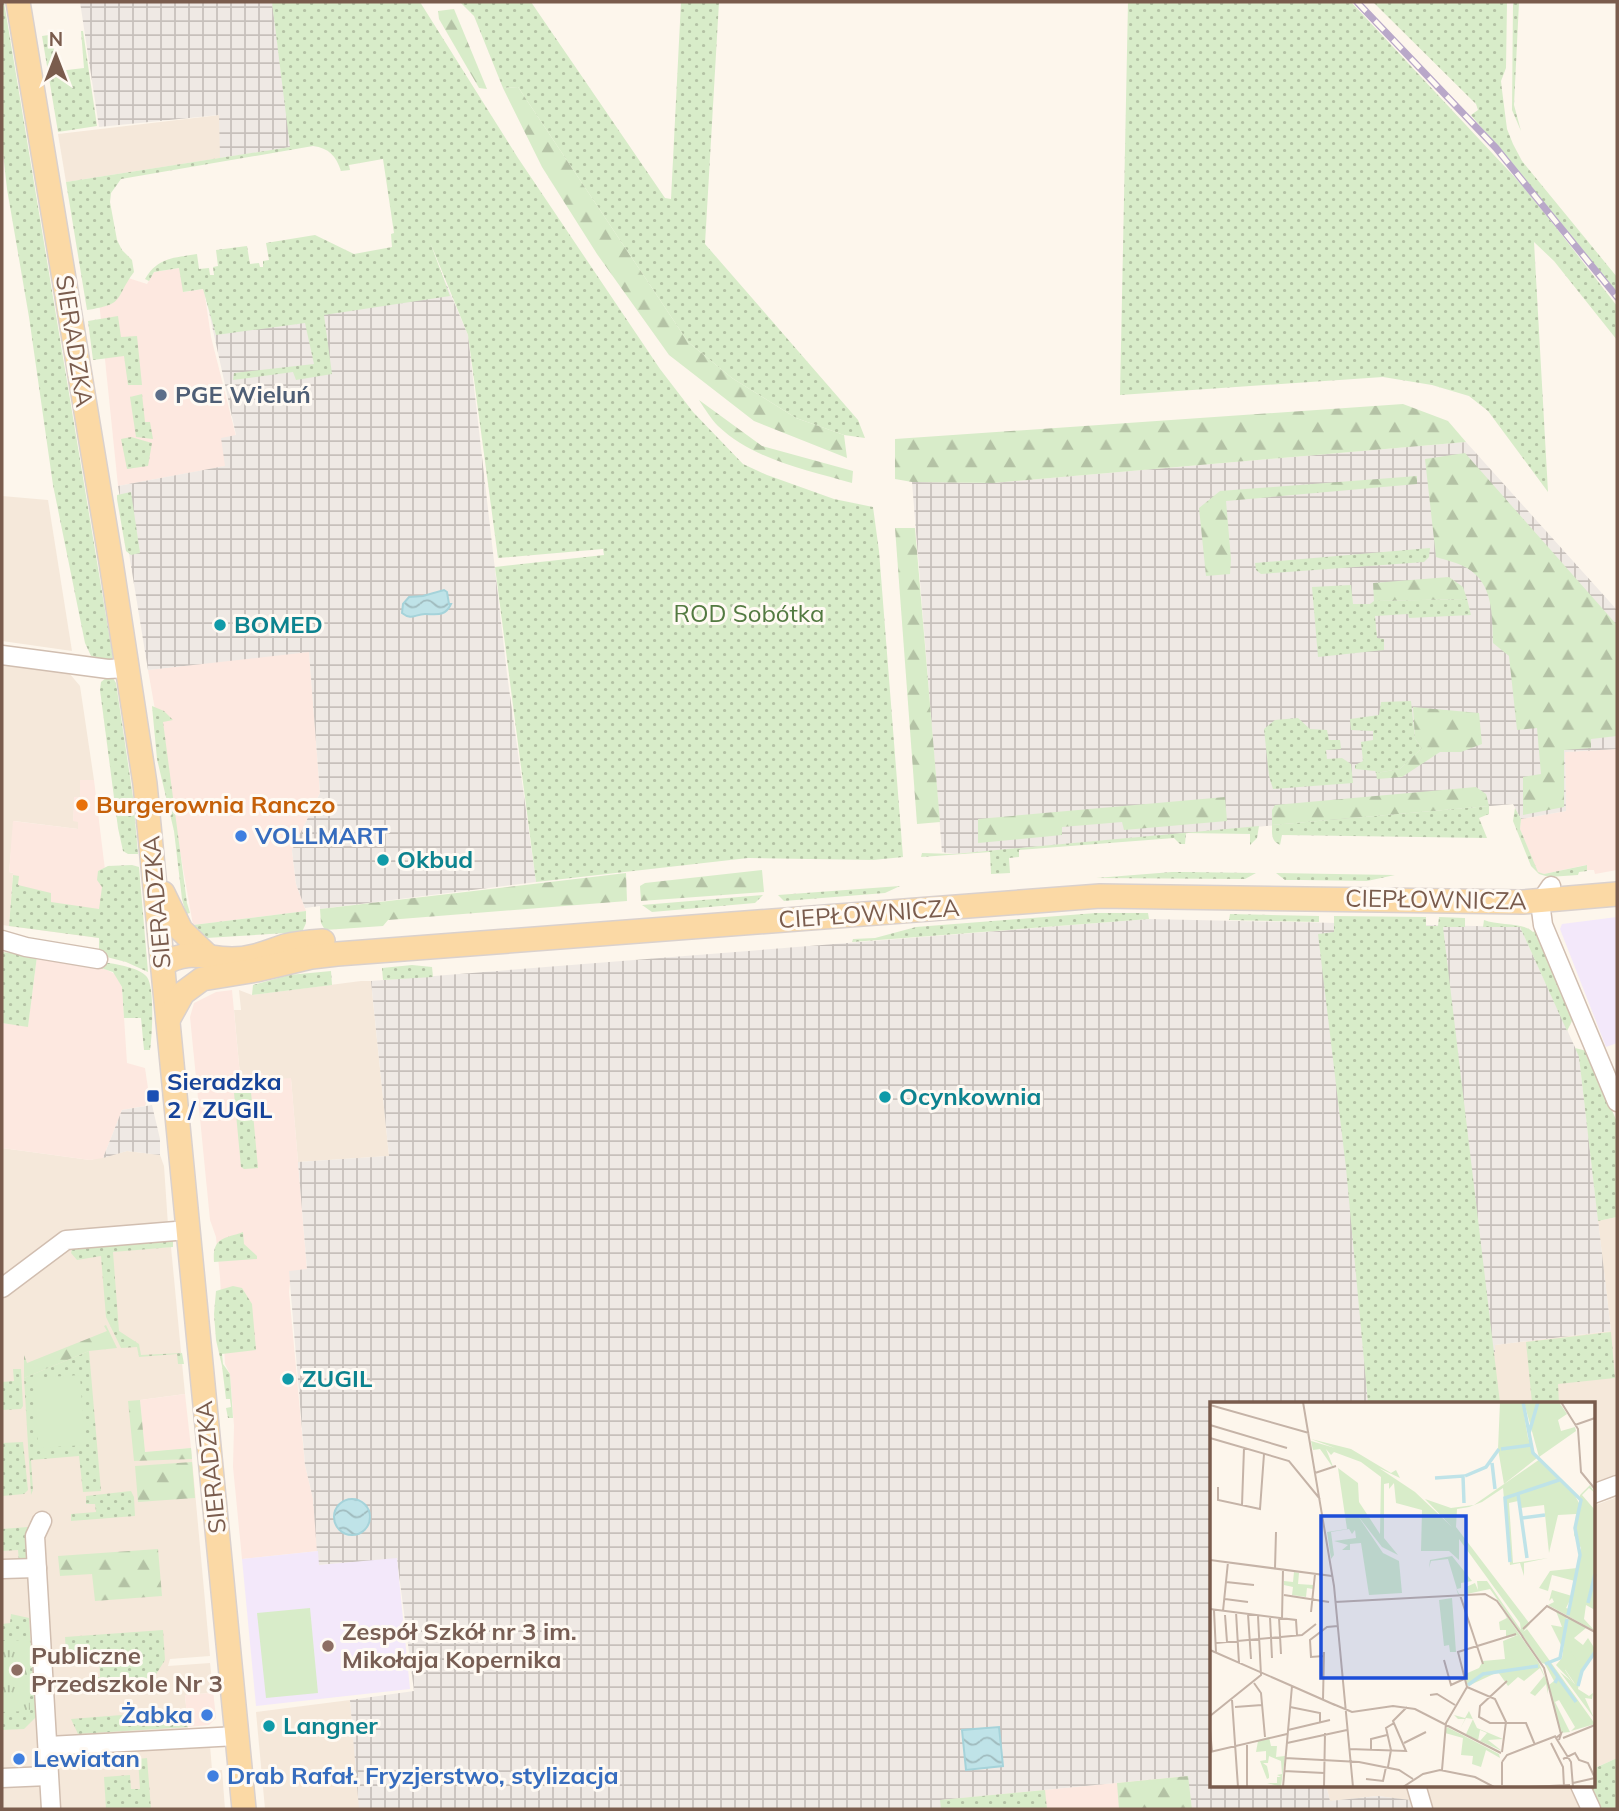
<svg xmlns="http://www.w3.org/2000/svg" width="1619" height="1811" font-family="Mulish,sans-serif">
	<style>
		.residential { fill: #f5e8da }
		.commercial { fill: #fde8e0 }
		.industrial { fill: url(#industrial-grid) }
		.education { fill: #f3e8fa }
		.grass { fill: url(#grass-dots) }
		.forest { fill: url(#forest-firs) }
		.park { fill: url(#park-tufts) }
		.pitch { fill: #d8ecc9 }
		.water { fill: url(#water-waves); stroke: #a5d3da; stroke-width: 2 }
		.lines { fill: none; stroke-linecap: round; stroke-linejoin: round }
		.minor-casing { stroke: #d1beb0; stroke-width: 21 }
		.major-casing { stroke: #dad1cd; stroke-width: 26 }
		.minor { stroke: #fff; stroke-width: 18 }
		.major { stroke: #fbd9a5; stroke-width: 23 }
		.rail-casing { stroke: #b9a8c9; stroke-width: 7 }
		.rail { stroke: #fffaf3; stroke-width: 4.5; stroke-dasharray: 13; stroke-linecap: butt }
		.service-dot { fill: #5c6f8a; stroke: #fffaf3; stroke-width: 2.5 }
		.culture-dot { fill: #0f9aa8; stroke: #fffaf3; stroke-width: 2.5 }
		.food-dot { fill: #e8710a; stroke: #fffaf3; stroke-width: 2.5 }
		.shop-dot { fill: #3f7fe0; stroke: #fffaf3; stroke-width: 2.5 }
		.transit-dot { fill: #1a4fb4; stroke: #fffaf3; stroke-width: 2.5 }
		.education-dot { fill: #8d6e63; stroke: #fffaf3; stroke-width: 2.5 }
		.labels { text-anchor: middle; stroke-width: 6; stroke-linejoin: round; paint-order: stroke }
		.street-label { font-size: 24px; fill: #7a5c4d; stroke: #fffaf3 }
		.service-label { font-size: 24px; font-weight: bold; fill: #4e5e75; stroke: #fffaf3; text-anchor: start }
		.park-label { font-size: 24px; fill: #537a41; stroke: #fffaf3 }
		.culture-label { font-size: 24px; font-weight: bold; fill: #0d838f; stroke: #fffaf3; text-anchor: start }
		.food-label { font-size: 24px; font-weight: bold; fill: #c56008; stroke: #fffaf3; text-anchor: start }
		.shop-label { font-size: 24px; font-weight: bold; fill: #366cbe; stroke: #fffaf3; text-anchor: start }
		.transit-label { font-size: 24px; font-weight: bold; fill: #164399; stroke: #fffaf3; text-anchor: start }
		.education-label { font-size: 24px; font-weight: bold; fill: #785e54; stroke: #fffaf3; text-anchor: start }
		.inset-river { fill: none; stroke: #bfe3e8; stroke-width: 3.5 }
		.inset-road { fill: none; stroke: #c5b3a7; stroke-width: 2 }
		.view { fill: #1d4ed8; fill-opacity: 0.15; stroke: #1d4ed8; stroke-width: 3.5 }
		.inset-edge { fill: none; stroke: #7a5c4d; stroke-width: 3.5 }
	</style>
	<defs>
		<pattern id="industrial-grid" width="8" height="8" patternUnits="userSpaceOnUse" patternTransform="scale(1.75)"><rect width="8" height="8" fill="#efe9e4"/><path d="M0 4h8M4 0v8" fill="none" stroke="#c7c0bb"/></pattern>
		<pattern id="grass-dots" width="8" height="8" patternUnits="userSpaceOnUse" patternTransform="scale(1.75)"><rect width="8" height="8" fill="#d8ecc9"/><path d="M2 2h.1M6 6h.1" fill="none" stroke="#b4c2a5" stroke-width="1.8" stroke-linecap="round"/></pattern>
		<pattern id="forest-firs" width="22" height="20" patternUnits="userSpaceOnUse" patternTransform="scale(1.75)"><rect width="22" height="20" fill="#d8ecc9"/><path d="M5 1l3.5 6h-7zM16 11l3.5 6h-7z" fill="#b4c2a5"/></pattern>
		<pattern id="park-tufts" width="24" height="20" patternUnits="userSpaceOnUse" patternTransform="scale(1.75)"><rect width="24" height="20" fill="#d8ecc9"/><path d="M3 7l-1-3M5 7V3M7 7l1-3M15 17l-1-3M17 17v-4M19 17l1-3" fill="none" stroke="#b4c2a5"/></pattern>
		<pattern id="water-waves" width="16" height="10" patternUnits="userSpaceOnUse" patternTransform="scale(1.75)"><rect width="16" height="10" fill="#bfe3e8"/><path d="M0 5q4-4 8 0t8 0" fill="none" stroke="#a0bbbe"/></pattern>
	</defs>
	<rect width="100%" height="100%" fill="#fdf6ec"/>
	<!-- residential -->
	<g class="residential">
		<polygon points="220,115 220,158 66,182 58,134"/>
		<polygon points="2,496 48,500 72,651 2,641"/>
		<polygon points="2,664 69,673 80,686 94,780 81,780 80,797 75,797 73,821 78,821 78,829 14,821 9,872 13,873 9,926 2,925"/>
		<polygon points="361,981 371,981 389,1156 298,1162 291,1079 263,1080 262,1073 240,1075 234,1010 241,1010 239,990 252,995"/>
		<polygon points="2,1148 90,1160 127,1151 160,1155 164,1166 168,1225 63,1231 2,1278"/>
		<polygon points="1617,1217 1617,1475 1593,1484 1593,1403 1368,1403 1364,1365 1495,1352 1494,1345 1611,1331 1598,1221"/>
		<polygon points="112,1245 113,1251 171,1247 185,1394 140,1400 145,1452 191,1448 210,1656 170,1659 168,1666 210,1663 213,1690 210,1693 185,1695 188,1727 187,1743 210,1745 212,1770 222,1770 225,1809 2,1809 2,1293 44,1261 72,1249"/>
		<polygon points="1617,1497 1617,1758 1593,1769 1593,1506"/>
		<polygon points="350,1700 360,1809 265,1809 256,1712"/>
		<polygon points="1326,1785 1409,1785 1413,1801 1378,1796 1330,1801"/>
		<polygon points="1421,1785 1569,1785 1580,1809 1430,1809"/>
	</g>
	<!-- commercial -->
	<g class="commercial">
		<polygon points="180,268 184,292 204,289 211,337 236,436 226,466 118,486 97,282 125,277 147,284 154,272"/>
		<polygon points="309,651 320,793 292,850 296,884 306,911 193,925 148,670"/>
		<polygon points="1617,749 1617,870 1595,874 1594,870 1587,870 1586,865 1544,874 1538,873 1520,829 1521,819 1566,811 1565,752"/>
		<polygon points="80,780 94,780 112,927 100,938 9,926 13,873 9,872 13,821 78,829 78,822 73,821 74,797 80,797"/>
		<polygon points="37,956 80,962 105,969 115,974 122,987 127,1063 145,1068 149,1095 145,1106 122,1110 103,1158 90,1160 2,1148 2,1023 28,1026"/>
		<polygon points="232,990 240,1075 263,1073 264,1080 291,1078 307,1270 290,1282 289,1292 305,1465 313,1499 318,1551 242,1559 233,1467 234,1426 230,1374 225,1364 220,1277 216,1237 210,1220 190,1017 194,1003 216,992"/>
		<polygon points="185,1394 191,1448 145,1452 140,1400"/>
		<polygon points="213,1690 216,1718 209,1725 188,1727 185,1695 210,1693"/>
		<polygon points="1188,1776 1192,1809 941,1809 940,1800"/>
	</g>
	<!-- industrial -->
	<g class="industrial">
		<polygon points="80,2 272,2 291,147 220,158 219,115 99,127"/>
		<polygon points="433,253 468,335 507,674 536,882 320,909 320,906 305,908 296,884 292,850 320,793 309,652 148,670 118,486 225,466 221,438 236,435 204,289"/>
		<polygon points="1466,442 1617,610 1617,749 1565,752 1566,811 1521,819 1513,804 954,854 942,852 912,482 993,483"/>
		<polygon points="1149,919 1520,927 1579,1056 1611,1331 1495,1345 1495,1352 1365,1365 1368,1403 1211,1403 1211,1785 1326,1785 1330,1801 1378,1796 1410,1800 1412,1809 1192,1809 1187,1776 941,1800 941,1809 359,1809 350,1700 414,1691 397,1559 318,1565 313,1499 305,1465 289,1271 307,1269 298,1162 389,1156 371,981"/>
		<polygon points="152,1105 160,1139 160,1155 127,1151 103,1158 122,1110"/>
	</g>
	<!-- education -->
	<g class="education">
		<polygon points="1617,917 1617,1043 1606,1047 1560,929 1562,924"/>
		<polygon points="318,1551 319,1565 397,1558 410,1689 256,1706 242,1559"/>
	</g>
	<!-- grass -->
	<g class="grass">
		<polygon points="2,2 4,2 113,658 109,660 91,656 85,643 53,485 29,317 7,189 2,144"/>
		<path d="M 272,2 L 420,2 L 518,158 L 660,369 L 693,412 L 743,464 L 767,475 L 834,499 L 873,507 L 879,551 L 903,857 L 873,860 L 748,858 L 536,882 L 495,567 L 604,555 L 603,549 L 498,558 L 468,335 L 430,242 L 450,296 L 324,315 L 332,374 L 296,380 L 293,372 L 233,380 L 234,373 L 314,364 L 305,323 L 216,335 L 203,289 L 183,292 L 179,268 L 154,272 L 149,281 L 145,279 C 158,257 174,258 197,254 L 199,269 L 209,268 L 210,275 L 214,275 L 213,267 L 218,266 L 216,250 L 247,246 L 250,264 L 259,263 L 260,267 L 263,267 L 263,261 L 269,260 L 266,243 L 315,235 L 354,254 L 392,247 L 391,234 L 394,233 L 383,159 L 349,165 L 350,170 L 341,171 C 336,156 329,148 313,146 L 121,179 L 111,193 L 110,202 L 117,240 L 122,250 L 132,260 L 134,272 C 114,299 126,304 87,310 L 66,182 L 290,147 Z"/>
		<polygon points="460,2 531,2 665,198 671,199 681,2 719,2 705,244 858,420 865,438 844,435 796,418 732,378 688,342 518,87 503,88 474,16"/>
		<polygon points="1128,2 1351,2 1522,185 1569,244 1617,306 1617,340 1554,261 1534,242 1548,492 1488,411 1469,396 1432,385 1383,377 1120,395"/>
		<polygon points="1373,2 1507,2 1506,68 1501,81 1502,90 1507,129 1513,144 1522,161 1617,277 1617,295 1471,115 1478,110 1476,104"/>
		<polygon points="1513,2 1519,2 1514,105 1521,131 1512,110"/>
		<polygon points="81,31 83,31 97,126 58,132 42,36 49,35 56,46 59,71 84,68"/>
		<polygon points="118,316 121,337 137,336 142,385 128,385 124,356 93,360 88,321"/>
		<polygon points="142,394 145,422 150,422 153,439 136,437 130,397"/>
		<polygon points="131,437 152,443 148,466 127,469 121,439"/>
		<polygon points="131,492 140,553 131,555 126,551 117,499 117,495"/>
		<polygon points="1430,548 1429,557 1424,562 1261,574 1256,570 1255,563"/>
		<polygon points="1351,585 1353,604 1370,604 1374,601 1467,599 1471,615 1409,618 1408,614 1375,616 1377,638 1384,639 1384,650 1318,657 1312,587"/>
		<polygon points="106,678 113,678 116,683 133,797 138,854 128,854 123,851 118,828 100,690 101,682"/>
		<polygon points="1411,701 1415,739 1422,748 1400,769 1376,773 1375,771 1355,769 1355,765 1363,761 1361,742 1373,740 1373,731 1351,730 1350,719 1379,715 1381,702"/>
		<polygon points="152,706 164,711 173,720 163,722 187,903 190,913 186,914 182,899 174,831 157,759"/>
		<polygon points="1298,718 1310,729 1327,730 1329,740 1340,740 1341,749 1326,750 1327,759 1342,758 1351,764 1353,783 1273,789 1269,776 1264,729 1275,720"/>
		<path d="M 1489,806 L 1489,814 L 1479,818 L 1487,838 L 1282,835 L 1280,845 C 1271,841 1272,834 1272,825 Z"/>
		<polygon points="1515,808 1521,819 1520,829 1538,872 1544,874 1587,865 1587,871 1579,872 1578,875 1549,877 1539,874 1531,866 1513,821"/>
		<polygon points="1259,826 1257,838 1250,845 1250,834 1186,833 1185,844 1180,844 1174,838 1019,850 1019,857 1009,858 1010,873 991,874 990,852 921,857 922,853 954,854"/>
		<polygon points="132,865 139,867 148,972 126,962 99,955 99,938 9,926 13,875 19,876 18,885 51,893 51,902 99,909 102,887 97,880 98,871 108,866"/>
		<polygon points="1172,872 1184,872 1256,873 1245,879 1096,878"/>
		<polygon points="1276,873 1395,875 1367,881 1301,880 1285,880"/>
		<polygon points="900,886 885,893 784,901 778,895"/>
		<polygon points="763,895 755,903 652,912 642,905"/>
		<polygon points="306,911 306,923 302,932 206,938 193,925"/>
		<polygon points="1096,913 1148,913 1149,919 852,942 853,939 875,938 916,927"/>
		<polygon points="1230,914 1319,916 1319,922 1229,920"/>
		<polygon points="1334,916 1426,917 1426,926 1438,926 1439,917 1465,918 1465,927 1443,927 1500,1403 1368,1403 1346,1168 1318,934 1334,932"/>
		<path d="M 1484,920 C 1498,926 1524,922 1533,932 L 1537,930 L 1573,1019 L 1567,1031 L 1520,927 L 1483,927 Z"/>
		<polygon points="2,952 37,956 28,1027 2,1023"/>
		<path d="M 98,961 C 112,964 138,966 147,977 C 155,988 152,1038 150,1050 L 144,1050 L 141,1018 L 124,1018 L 122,987 L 113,972 L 98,967 Z"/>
		<polygon points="412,965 432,967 433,977 383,980 382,968"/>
		<polygon points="331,971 332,985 252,995 253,985 289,975"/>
		<polygon points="1575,1048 1587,1051 1617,1122 1617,1217 1598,1221 1579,1057"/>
		<polygon points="251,1092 258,1168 244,1169 241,1167 234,1093"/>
		<path d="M 243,1232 L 244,1244 L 257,1256 L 257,1259 L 214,1262 C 212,1237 224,1239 243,1232 Z"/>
		<polygon points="173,1241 173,1247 113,1252 119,1331 139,1344 141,1355 182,1353 184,1364 178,1364 177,1354 139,1357 137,1347 121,1348 106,1317 101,1256 77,1260 71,1253 72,1249"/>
		<polygon points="233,1286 242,1288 252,1304 256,1350 222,1354 223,1364 230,1374 233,1418 228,1418 226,1408 231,1407 230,1399 226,1399 222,1366 216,1340 214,1314 216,1291"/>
		<polygon points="1611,1332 1615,1378 1558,1384 1559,1403 1532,1403 1526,1342"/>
		<polygon points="89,1351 101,1491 83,1492 79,1456 31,1460 33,1490 31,1495 24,1378"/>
		<polygon points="13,1369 21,1369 23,1406 21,1409 2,1410 2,1382 14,1381"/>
		<polygon points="23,1442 28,1490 24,1494 2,1496 2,1443"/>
		<polygon points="131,1491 134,1497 135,1516 71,1521 71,1514 96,1512 95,1504 86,1504 86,1496"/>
		<polygon points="28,1527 29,1553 24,1560 19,1562 18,1550 2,1551 2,1529"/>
		<polygon points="11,1614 29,1618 36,1717 24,1729 2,1730 2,1624 10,1623"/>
		<polygon points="163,1630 165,1660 153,1679 86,1685 84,1678 100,1677 99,1655 74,1658 73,1653 66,1653 65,1637"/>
		<polygon points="172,1711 176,1721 187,1720 188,1727 78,1734 71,1719"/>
		<polygon points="147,1758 151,1809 106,1809 104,1777 130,1775 131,1789 140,1789 138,1759"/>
		<polygon points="1617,1758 1617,1809 1599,1809 1588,1785 1593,1785 1593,1769"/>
		<polygon points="1045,1790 1047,1809 941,1809 940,1800"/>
	</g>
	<!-- forest -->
	<g class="forest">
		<polygon points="454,9 487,89 479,88 439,19 438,11"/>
		<polygon points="518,87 688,342 732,378 796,418 844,435 847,458 754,421 669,355 597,254 542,167 503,88"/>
		<path d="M 699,400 L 762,446 L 853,471 L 852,483 C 807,470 754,460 718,426 C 711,419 705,409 699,400 Z"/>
		<polygon points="1403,404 1448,421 1466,442 993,483 912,482 895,479 895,439"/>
		<path d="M 1465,453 L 1617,625 L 1617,736 L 1591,739 L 1591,748 L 1564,750 L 1564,807 L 1523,815 L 1523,777 L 1541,774 L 1537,728 L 1517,730 L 1509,656 L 1493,643 C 1492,616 1494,584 1467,568 C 1458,563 1446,560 1436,557 L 1425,459 Z"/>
		<polygon points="1417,476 1417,484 1226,501 1231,559 1230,574 1206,576 1199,508 1220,491"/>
		<polygon points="895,528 915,528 940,822 917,824"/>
		<polygon points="1449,577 1463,587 1467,599 1374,601 1373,583"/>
		<polygon points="1413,707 1479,713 1482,744 1461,752 1440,752 1402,777 1377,779 1376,773 1400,769 1422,748 1415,739"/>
		<polygon points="1476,787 1486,794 1489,806 1272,825 1272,810 1275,805"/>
		<polygon points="1225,797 1227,821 1124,830 1122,822 1062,827 1062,835 978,843 978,819"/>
		<polygon points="762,870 764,892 641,901 640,886 645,883"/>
		<polygon points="626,873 627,901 388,920 383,926 325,930 321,923 320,909"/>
		<polygon points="106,1325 117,1348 89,1351 24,1378 24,1355 27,1363 107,1331 104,1326"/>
		<polygon points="140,1400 145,1452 191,1448 192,1459 134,1461 128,1401"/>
		<polygon points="192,1462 195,1498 138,1502 135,1466"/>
		<polygon points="158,1549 162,1596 95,1601 92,1574 60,1576 58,1556"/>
		<polygon points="1188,1776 1192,1809 1119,1809 1117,1783"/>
	</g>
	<!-- park -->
	<polygon class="park" points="27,1640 30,1711 2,1712 2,1641"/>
	<!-- pitch -->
	<g class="pitch">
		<polygon points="80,1375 85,1445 38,1448 34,1378"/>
		<polygon points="310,1608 318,1693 266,1698 257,1613"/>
	</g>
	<!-- water -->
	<g class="water">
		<path d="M 444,590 L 447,592 L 449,604 L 451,604 C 445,617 437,614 425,614 C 415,614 412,621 402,613 L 403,604 L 409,597 L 423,596 Z"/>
		<circle cx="352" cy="1517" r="18"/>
		<polygon points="999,1727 1003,1766 966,1770 962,1730"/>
	</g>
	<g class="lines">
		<!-- minor casing -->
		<g class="minor-casing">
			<g id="minor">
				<polyline points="2,655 108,669 128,668"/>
				<polyline points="1551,886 1540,902 1543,925 1617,1102"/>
				<polyline points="2,940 26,947 98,959"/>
				<polyline points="2,1288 66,1240 188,1230"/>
				<polyline points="1593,1494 1617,1485"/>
				<polyline points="42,1521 35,1536 51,1809"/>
				<polyline points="2,1569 37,1568"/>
				<polyline points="48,1746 237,1736"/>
				<polyline points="2,1778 48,1776"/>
				<polyline points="1416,1785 1423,1809"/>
				<polyline points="1580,1785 1591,1809"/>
			</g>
		</g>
		<!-- major casing -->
		<g class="major-casing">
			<g id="major">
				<polyline points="18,2 111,562 145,784 244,1809"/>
				<polyline points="163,893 181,930 207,955"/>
				<path d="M 163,964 C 191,948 204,959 232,959 C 252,959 267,952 285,946 C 297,943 310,942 323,941"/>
				<polyline points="168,1020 183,993 202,979 256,970 311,957 337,954 1100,896 1523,902 1617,894"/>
			</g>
		</g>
		<!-- minor -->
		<use href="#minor" class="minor"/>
		<!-- major -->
		<use href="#major" class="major"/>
		<!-- rail casing -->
		<g class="rail-casing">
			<polyline id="rail" points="1357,2 1496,148 1617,297"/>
		</g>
		<!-- rail -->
		<use href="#rail" class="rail"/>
	</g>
	<!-- markers -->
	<circle class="service-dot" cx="161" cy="395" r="7"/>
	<g class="culture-dot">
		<circle cx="220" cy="625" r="7"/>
		<circle cx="383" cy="860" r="7"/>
		<circle cx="885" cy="1097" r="7"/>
		<circle cx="288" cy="1379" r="7"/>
		<circle cx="269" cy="1726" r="7"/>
	</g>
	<circle class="food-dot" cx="82" cy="805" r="7"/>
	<g class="shop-dot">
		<circle cx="241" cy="836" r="7"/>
		<circle cx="207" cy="1715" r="7"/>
		<circle cx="19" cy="1759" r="7"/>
		<circle cx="213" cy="1776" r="7"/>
	</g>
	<rect class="transit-dot" x="146" y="1089" width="14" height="14" rx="3.5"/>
	<g class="education-dot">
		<circle cx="328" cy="1646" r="7"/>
		<circle cx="17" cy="1670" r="7"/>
	</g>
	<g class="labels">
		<!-- street labels -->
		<g class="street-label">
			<text transform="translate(74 341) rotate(81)" y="8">SIERADZKA</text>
			<text transform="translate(1436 900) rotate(1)" y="8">CIEPŁOWNICZA</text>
			<text transform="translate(157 902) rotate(-95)" y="8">SIERADZKA</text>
			<text transform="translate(869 914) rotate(-4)" y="8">CIEPŁOWNICZA</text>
			<text transform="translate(211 1467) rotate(-96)" y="8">SIERADZKA</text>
		</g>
		<!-- service labels -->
		<g class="service-label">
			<text x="175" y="403">PGE Wieluń</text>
		</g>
		<!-- park labels -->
		<g class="park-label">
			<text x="749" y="622">ROD Sobótka</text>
		</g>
		<!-- culture labels -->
		<g class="culture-label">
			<text x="234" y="633">BOMED</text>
			<text x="397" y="868">Okbud</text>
			<text x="899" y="1105">Ocynkownia</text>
			<text x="302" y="1387">ZUGIL</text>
			<text x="283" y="1734">Langner</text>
		</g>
		<!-- food labels -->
		<g class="food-label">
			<text x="96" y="813">Burgerownia Ranczo</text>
		</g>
		<!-- shop labels -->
		<g class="shop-label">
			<text x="255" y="844">VOLLMART</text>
			<text x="193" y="1723" text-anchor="end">Żabka</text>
			<text x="33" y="1767">Lewiatan</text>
			<text x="227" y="1784">Drab Rafał. Fryzjerstwo, stylizacja</text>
		</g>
		<!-- transit labels -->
		<g class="transit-label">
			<text x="167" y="1090">Sieradzka<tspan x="167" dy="28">2 / ZUGIL</tspan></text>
		</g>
		<!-- education labels -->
		<g class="education-label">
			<text x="342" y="1640">Zespół Szkół nr 3 im.<tspan x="342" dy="28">Mikołaja Kopernika</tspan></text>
			<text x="31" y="1664">Publiczne<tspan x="31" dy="28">Przedszkole Nr 3</tspan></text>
		</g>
	</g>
	<!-- overview -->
	<g transform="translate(1210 1402)">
		<rect width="385" height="385" fill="#fdf6ec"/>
		<path d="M 314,0 L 349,0 L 357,12 L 348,18 L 351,29 L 365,25 L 366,29 L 329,55 ZM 101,37 L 141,47 L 181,71 L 186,68 L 190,76 L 169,66 L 205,90 L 242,125 L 215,97 L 241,106 L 264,103 L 330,57 L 362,88 L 370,103 L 370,93 L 380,83 L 385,91 L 379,86 L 372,93 L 385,108 L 385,208 L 376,203 L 374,217 L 385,229 L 338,203 L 344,200 L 342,196 L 339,199 L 342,188 L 362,194 L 356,206 L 360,207 L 371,146 L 364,133 L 366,112 L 348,113 L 339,151 L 334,103 L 311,106 L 308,99 L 299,101 L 303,161 L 338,156 L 314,161 L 314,174 L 310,161 L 300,163 L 293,86 L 272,100 L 259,105 L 247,107 L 246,125 L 320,222 L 313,230 L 317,227 L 385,322 L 361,329 L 365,325 L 349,298 L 345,300 L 360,330 L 350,331 L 339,283 L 344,279 L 335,262 L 332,261 L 280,187 L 252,193 L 249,193 L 248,192 L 246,186 L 249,192 L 256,192 L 256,185 L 265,181 L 268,188 L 267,179 L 277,179 L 311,228 L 310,221 L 249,137 L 249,158 L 239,149 L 211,149 L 212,108 L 186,101 L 184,81 L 179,87 L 179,81 L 174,82 L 174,136 L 188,153 L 172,145 L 148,114 L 173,151 L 189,159 L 192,191 L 159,193 L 151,141 L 140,142 L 140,148 L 132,148 L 138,143 L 124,139 L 146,136 L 145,128 L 142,132 L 139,127 L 121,130 L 124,153 L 121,157 L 117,130 L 137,127 L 128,66 L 148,81 L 149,100 L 170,132 L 171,75 L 151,60 L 124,50 L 121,53 L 116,47 L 124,67 L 110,47 L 103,48 L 101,39 L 125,46 ZM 367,166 L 365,179 L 342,173 L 338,189 L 329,186 L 340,169 ZM 84,170 L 89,171 L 88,182 L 103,183 L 103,187 L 97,186 L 96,195 L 82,193 L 83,185 L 74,183 L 74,179 L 83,180 ZM 242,196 L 246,250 L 240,250 L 239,243 L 234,244 L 229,198 ZM 292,207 L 329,261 L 338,282 L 338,292 L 336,282 L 325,294 L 320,291 L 334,274 L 330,266 L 314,279 L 308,275 L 298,284 L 288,270 L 258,284 L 251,268 L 253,273 L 269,266 L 273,259 L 295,257 L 293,239 L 308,233 L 296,236 L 296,228 L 290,228 L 289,220 L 297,216 ZM 346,209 L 357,215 L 356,221 L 358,215 L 376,226 L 364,236 L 373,243 L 378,236 L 385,247 L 372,269 L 362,258 L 358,262 L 355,268 L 365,283 L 346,263 L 352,256 L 356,226 L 351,243 L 341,223 L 352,225 ZM 259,309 L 267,326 L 293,337 L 278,338 L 292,349 L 270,339 L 277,331 L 270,328 L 268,339 L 256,332 L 263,317 L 256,316 L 250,327 L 255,317 L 248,317 L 244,313 L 255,316 ZM 237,325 L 289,352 L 290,356 L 276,348 L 271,365 L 262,362 L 263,354 L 251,353 L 253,336 L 235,331 ZM 59,335 L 61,344 L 67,344 L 66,355 L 75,354 L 71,385 L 57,381 L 67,381 L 67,375 L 71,375 L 67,373 L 72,372 L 71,359 L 59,354 L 58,361 L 53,361 L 57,364 L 59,373 L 59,376 L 57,377 L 50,359 L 56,358 L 56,349 L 46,350 L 48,339 L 42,340 Z" fill="#d8ecc9"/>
		<path d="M 242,154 L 262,179 L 251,181 L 251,186 L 247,187 L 238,157 L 221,159 L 219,166 L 220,158 ZM 361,249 L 372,269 L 368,287 L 379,294 L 383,291 L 382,297 L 375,296 L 384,316 L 350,270 L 365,282 L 354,266 Z" fill="#d8ecc9"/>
		<path d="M 290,0 L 312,0 L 318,36 L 327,56 L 294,82 L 288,47 Z" fill="#d8ecc9"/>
		<path class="inset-river" d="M 313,0 L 323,51 L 371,98 L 365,126 L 370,153 L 358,213M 319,31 L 328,0M 291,47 L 321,43M 282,61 L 285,87M 255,74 L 276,65 L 289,47M 225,76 L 253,74 L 254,101M 308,92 L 317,156M 312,116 L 335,113M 300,160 L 295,96 L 349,78M 378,201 L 385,172M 335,262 L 350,256 L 357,217M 339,262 L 348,275 L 345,281M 348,275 L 366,300M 258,283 L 273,272 L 328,264M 368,284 L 372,269 L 385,250"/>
		<path class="inset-road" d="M 93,0 L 124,184 L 143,385M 351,0 L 368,27 L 371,70 L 385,87M 0,3 L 99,31M 0,23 L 77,46M 365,23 L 385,16M 0,36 L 79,59 L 110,97M 105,71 L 126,64M 8,85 L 8,98 L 50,107 L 54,52M 32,103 L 34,46M 0,158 L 122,174M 65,166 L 66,130M 16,180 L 44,183M 74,193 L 119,200M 250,193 L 273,262M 15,197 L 38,200M 125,200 L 275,192 L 287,199 L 313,235M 0,207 L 86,218 L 87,233M 4,208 L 6,251M 13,209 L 18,160M 26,210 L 29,261M 101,210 L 105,172M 38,212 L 41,257M 15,213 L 17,240M 60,215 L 62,256M 69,216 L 71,252M 72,217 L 73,167M 313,227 L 337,204 L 385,230M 312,234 L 334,266 L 351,332M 6,241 L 92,233 L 106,222M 0,248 L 82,284M 114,254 L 101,255 L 100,238 L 117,225 L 128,224M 234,258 L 241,283 L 254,277M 297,279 L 270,304 L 269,315 L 280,321 L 316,321 L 325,343M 44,281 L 51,291 L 55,335M 82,284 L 125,303M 257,285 L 248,250 L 306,232M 257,285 L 285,297 L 296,320 L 292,350M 220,293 L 227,292 L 245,303M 22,298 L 28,385M 113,298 L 114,250M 123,302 L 142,310 L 183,304 L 205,307 L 291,351M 25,305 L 52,303M 80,305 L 110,311 L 110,321M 0,314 L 51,273 L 48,214M 0,327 L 2,350M 78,328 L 120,318M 353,336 L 385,323M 349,338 L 351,332 L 346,336 L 361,360 L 363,385M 37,341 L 37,385M 77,341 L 137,328M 194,341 L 216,330M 341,341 L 353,365 L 354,385M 139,347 L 196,349 L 183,319 L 197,305M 161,347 L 161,337 L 177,333M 0,350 L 77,332M 75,356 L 149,360 L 189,368 L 203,377M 353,357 L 365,351 L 369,358 L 378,361 L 385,376M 292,360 L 297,353 L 346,334M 292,360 L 292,383M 178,365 L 181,348 L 176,326 L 184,321M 232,368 L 236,321 L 257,285M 74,369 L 114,371M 156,377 L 173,379 L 176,365M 363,381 L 385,376M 73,385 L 82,284M 114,385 L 115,331M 193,385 L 213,372 L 230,368 L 265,375 L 284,385M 319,385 L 360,383"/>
		<path class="view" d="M 111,114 L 256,114 L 256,276 L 111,276 Z"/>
		<rect width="385" height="385" class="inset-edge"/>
	</g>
	<!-- border -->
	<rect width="1619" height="1811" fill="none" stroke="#7a5c4d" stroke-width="7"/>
	<!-- north arrow -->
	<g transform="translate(56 56)" stroke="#fffaf3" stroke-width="5" paint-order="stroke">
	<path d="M0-5L12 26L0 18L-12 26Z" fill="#7a5c4d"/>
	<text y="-10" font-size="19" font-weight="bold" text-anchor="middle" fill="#7a5c4d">N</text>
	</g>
</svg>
